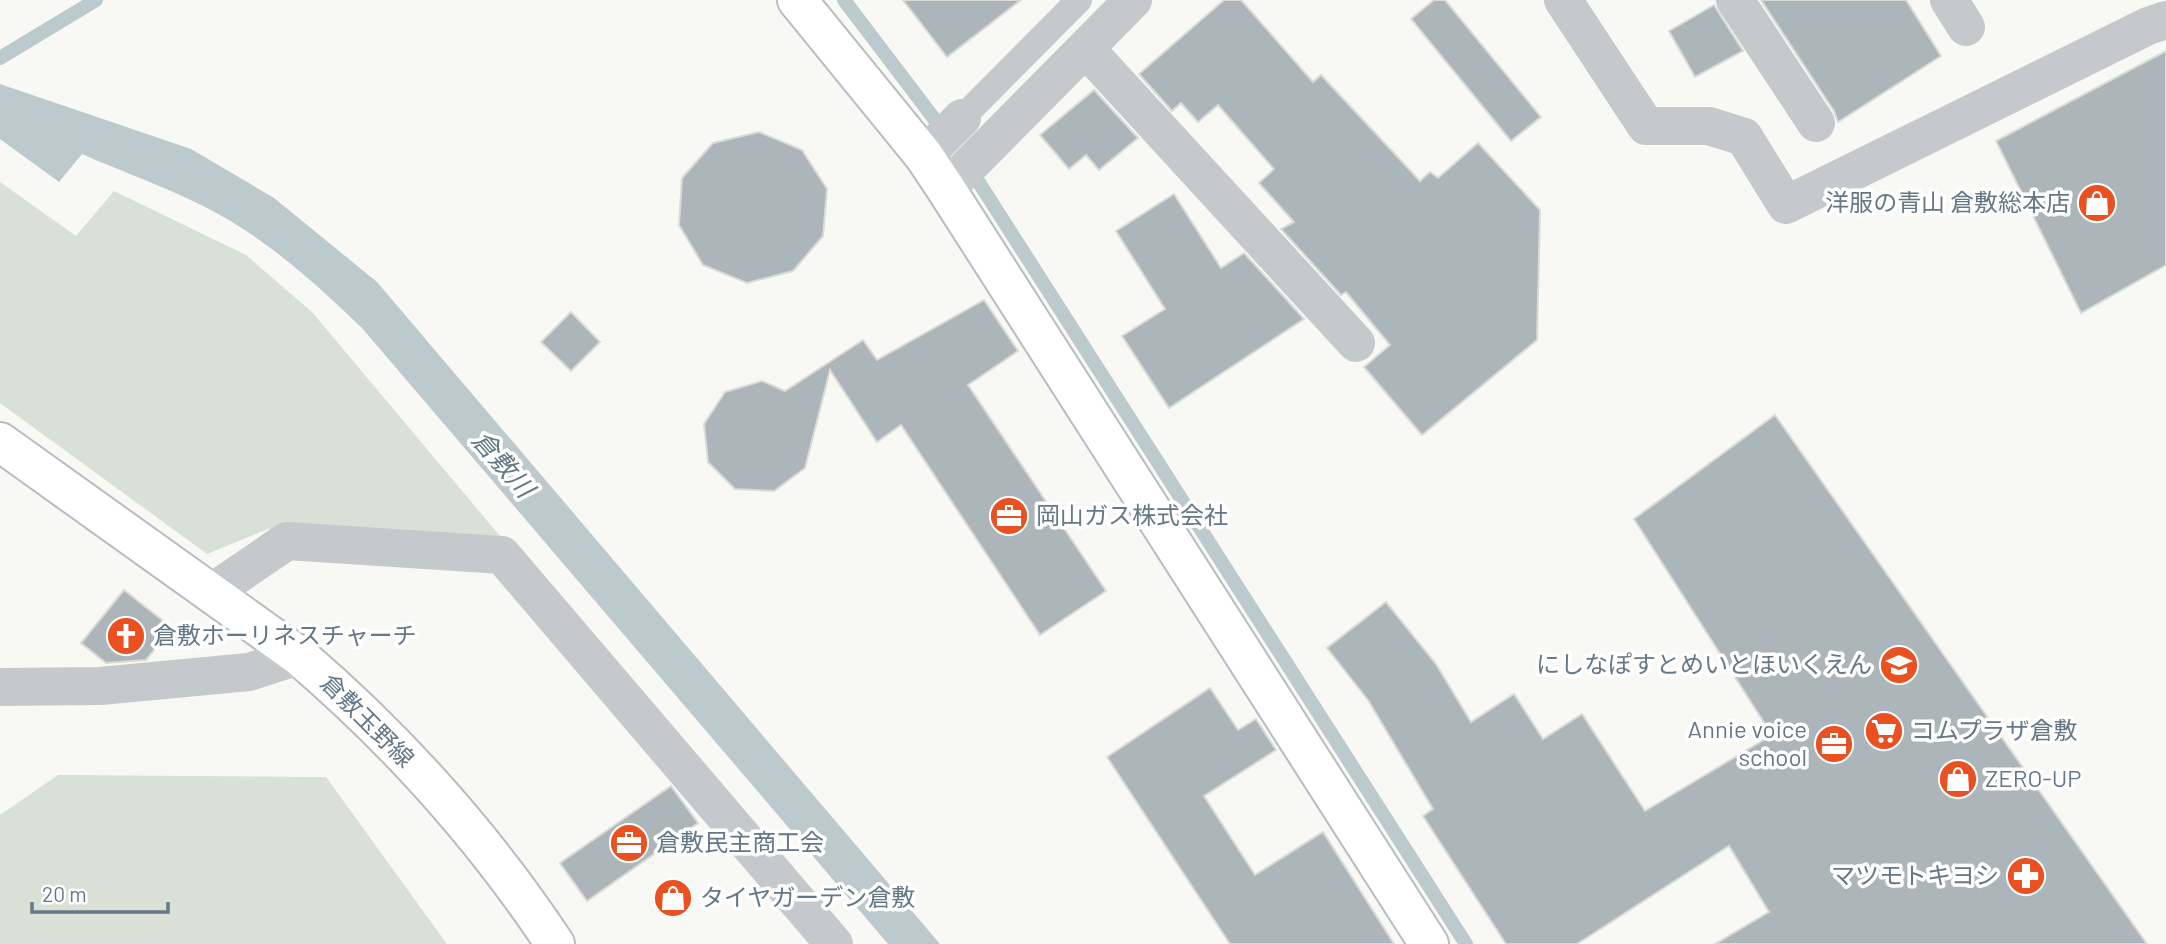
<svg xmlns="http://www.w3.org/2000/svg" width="2166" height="944" font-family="Barlow,'Noto Sans JP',sans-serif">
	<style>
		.green { fill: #d9e0d6 }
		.water { fill: #bcc9cd }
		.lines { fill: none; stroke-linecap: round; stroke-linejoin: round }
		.stream { stroke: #bcc9cd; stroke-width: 14 }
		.building { fill: #acb5ba; stroke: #dadad7; stroke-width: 2 }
		.secondary-casing { stroke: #b7bdc1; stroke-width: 42 }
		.primary-casing { stroke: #b8bcc0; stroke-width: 42 }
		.lane { stroke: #c5c9cc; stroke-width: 26 }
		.street { stroke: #c5c9cc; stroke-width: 38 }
		.secondary { stroke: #fff; stroke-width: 38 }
		.primary { stroke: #fff; stroke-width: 38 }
		.labels { text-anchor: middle; stroke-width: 7; stroke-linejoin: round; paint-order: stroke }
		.poi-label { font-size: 24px; fill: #657887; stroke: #fff; text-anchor: start }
		.street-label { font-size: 24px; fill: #657887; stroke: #fff }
		.water-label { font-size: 26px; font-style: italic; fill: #617a83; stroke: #fff }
	</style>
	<rect width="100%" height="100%" fill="#f8f8f5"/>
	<!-- green -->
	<g class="green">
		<polygon points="0,182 76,236 114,191 246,255 312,312 510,548 268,529 207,554 0,403"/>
		<polygon points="58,775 326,777 447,944 0,944 0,815"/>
	</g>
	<!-- water -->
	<path class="water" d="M 0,84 L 191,149 L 274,198 L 377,282 L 940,944 L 888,944 L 362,328 C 315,283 265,237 205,207 C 166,187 123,172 82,154 L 59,182 L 0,139 Z"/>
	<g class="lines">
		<!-- stream -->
		<g class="stream">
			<polyline points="844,0 945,133"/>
			<polyline points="0,58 96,0"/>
			<polyline points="969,167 1466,944"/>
		</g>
	</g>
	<!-- building -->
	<g class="building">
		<polygon points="903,0 1021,0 947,57"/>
		<polygon points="1224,0 1241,0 1313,82 1321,75 1420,181 1430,172 1438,178 1478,143 1540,210 1537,340 1422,435 1364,367 1390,345 1346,292 1341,295 1281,229 1294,222 1259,183 1274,169 1218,105 1198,122 1181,103 1172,111 1139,74"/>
		<polygon points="1434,0 1445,0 1541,117 1511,141 1411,19"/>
		<polygon points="1761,0 1906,0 1941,56 1838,122 1834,111"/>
		<polygon points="1714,5 1743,51 1695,77 1669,31"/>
		<polygon points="2166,51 2166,265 2081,313 1996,141"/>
		<polygon points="1094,90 1138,138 1099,170 1086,155 1069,169 1040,135"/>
		<polygon points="759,132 802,150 827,189 823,236 793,271 747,283 703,265 679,225 682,178 713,143"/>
		<polygon points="1174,194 1221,268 1244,253 1304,319 1169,408 1122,336 1165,309 1116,231"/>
		<polygon points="984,300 1018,351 968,385 1106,591 1040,635 901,425 877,442 830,370 805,468 774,491 735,489 708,462 704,424 725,392 762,381 785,391 863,340 877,360"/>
		<polygon points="571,312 600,342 571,371 541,342"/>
		<polygon points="1775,415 2147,944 1715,944 1769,912 1729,846 1577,944 1506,944 1423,816 1433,809 1368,700 1327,648 1386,602 1436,664 1471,722 1514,694 1543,739 1582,714 1645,811 1772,735 1634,519"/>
		<polygon points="124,590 172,628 146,660 106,663 81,643"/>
		<polygon points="1210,688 1238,730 1256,719 1276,750 1204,796 1255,875 1323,832 1394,944 1230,944 1107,757"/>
		<polygon points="671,786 698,823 587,901 560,863"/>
	</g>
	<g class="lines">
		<!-- secondary casing -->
		<g class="secondary-casing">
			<polyline id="secondary" points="797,0 924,156 946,189 1429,944"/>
		</g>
		<!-- primary casing -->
		<g class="primary-casing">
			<path id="primary" d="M 0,442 L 299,656 C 397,740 484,837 555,944"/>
		</g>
		<!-- lane -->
		<polyline class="lane" points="962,118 1079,0"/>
		<!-- street -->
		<g class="street">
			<polyline points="1563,0 1646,126 1709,126 1744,137 1786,205 2148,26 2166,20"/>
			<polyline points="1735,0 1816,123"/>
			<polyline points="1949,0 1966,27"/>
			<polyline points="1086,49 1356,343"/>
			<polyline points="924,156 962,118"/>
			<polyline points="946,189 1133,0"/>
			<polyline points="211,593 287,541 502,555 834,944"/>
			<polyline points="0,687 100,686 249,672 299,656"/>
		</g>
		<!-- secondary -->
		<use href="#secondary" class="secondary"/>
		<!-- primary -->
		<use href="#primary" class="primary"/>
	</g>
	<!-- icons -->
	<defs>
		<g id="shop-disc" transform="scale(2.0125)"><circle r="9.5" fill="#eb5021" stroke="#fff"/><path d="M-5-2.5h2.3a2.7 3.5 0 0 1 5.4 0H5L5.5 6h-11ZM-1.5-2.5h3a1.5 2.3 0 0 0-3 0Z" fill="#fff"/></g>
		<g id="office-disc" transform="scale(2.0125)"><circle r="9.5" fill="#eb5021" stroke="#fff"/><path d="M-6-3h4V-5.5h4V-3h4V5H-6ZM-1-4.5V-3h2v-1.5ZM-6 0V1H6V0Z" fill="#fff"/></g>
		<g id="church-disc" transform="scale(2.0125)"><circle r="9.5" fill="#eb5021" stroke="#fff"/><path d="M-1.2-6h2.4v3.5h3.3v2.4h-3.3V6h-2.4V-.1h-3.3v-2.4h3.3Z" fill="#fff"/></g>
		<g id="school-disc" transform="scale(2.0125)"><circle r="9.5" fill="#eb5021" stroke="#fff"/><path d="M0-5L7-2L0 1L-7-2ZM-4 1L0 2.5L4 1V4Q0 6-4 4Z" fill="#fff"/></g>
		<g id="supermarket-disc" transform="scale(2.0125)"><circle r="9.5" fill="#eb5021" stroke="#fff"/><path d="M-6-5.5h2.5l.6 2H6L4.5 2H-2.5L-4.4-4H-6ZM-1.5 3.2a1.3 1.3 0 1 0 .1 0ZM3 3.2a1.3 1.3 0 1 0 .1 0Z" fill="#fff"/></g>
		<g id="pharmacy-disc" transform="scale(2.0125)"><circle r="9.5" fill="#eb5021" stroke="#fff"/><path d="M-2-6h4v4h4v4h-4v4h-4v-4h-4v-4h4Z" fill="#fff"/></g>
	</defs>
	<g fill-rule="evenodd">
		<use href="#shop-disc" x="2097" y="203"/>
		<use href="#office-disc" x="1009" y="516"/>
		<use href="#church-disc" x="126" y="636"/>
		<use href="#school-disc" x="1899" y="665"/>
		<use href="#supermarket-disc" x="1884" y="731"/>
		<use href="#office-disc" x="1834" y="744"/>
		<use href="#shop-disc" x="1958" y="779"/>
		<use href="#office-disc" x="629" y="843"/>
		<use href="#pharmacy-disc" x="2026" y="876"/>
		<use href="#shop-disc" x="673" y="898"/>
	</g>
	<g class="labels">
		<!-- poi labels -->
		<g class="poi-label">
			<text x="2070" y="211" text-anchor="end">洋服の青山 倉敷総本店</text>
			<text x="1036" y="524">岡山ガス株式会社</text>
			<text x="153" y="644">倉敷ホーリネスチャーチ</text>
			<text x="1872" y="673" text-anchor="end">にしなぽすとめいとほいくえん</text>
			<text x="1807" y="738" text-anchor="end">Annie voice<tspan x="1807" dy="28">school</tspan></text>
			<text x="1911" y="739">コムプラザ倉敷</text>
			<text x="1985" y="787">ZERO-UP</text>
			<text x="656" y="851">倉敷民主商工会</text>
			<text x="1999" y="884" text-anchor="end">マツモトキヨシ</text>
			<text x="700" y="906">タイヤガーデン倉敷</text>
		</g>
		<!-- street labels -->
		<g class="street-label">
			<text transform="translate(367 721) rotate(45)" y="8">倉敷玉野線</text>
		</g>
		<!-- water labels -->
		<g class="water-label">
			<text transform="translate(503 464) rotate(49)" y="9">倉敷川</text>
		</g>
	</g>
	<!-- scale -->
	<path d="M32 902v10h136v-10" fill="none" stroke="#657887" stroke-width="3.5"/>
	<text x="42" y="902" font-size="21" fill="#657887" stroke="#ffffff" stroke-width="5" paint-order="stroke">20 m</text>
</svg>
